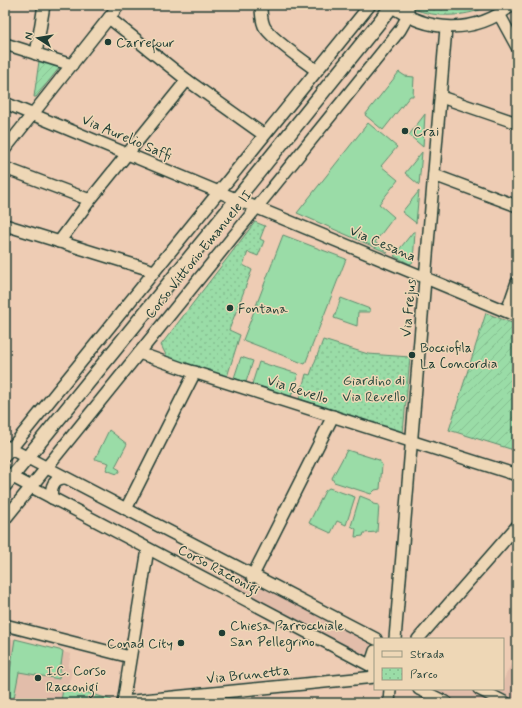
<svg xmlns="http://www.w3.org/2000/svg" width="522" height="708" font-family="Mynerve,sans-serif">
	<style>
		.built { fill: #e2bdaa }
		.grass { fill: #9adca7; stroke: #5c8c6e }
		.park { fill: url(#park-dots); stroke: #5c8c6e }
		.garden { fill: url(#garden-furrows); stroke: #5c8c6e }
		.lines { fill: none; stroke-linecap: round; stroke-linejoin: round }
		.minor-casing { stroke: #1f3d34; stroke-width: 14 }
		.major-casing { stroke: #1f3d34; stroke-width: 16 }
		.minor { stroke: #eed7b6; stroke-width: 11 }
		.major { stroke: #eed7b6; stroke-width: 13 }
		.poi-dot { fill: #1f3d34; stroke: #eed7b6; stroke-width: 1.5 }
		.labels { text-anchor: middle; stroke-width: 3; stroke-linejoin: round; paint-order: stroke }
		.poi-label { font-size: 14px; fill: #1f3d34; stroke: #eed7b6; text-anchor: start }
		.street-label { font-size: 14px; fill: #1f3d34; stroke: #eed7b6 }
		.park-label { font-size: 14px; fill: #2b4d40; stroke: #eed7b6 }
	</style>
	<defs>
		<pattern id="park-dots" width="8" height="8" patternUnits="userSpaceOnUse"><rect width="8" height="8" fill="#9adca7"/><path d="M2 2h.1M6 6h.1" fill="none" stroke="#84be90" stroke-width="1.8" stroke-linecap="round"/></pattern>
		<pattern id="garden-furrows" width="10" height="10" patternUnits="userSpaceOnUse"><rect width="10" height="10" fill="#9adca7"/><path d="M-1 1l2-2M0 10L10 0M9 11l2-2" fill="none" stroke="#84be90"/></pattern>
	</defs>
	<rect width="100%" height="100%" fill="#eeccb4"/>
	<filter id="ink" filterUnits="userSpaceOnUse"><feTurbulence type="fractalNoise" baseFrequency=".025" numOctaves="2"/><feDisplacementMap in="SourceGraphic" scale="8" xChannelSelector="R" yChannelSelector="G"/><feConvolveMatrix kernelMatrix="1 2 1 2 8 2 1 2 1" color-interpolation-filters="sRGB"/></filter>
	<g filter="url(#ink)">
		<!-- built -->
		<g class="built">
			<polygon points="244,574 373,639 364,657 236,590"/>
			<polygon points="5,637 71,654 68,668 72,669 69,687 112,700 111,703 5,703"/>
			<polygon points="517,659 517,702 497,692 499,689 503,689 503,681 513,660"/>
			<polygon points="423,689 469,689 496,703 451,703"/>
		</g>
		<!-- grass -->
		<g class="grass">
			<polygon points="399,72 405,76 414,77 413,96 410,96 383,130 365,115"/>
			<polygon points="425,114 423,147 409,135"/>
			<polygon points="368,123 397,147 381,166 398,180 379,204 394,217 375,242 388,253 297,213"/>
			<polygon points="422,152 419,185 405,173"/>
			<polygon points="419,191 416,223 402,212"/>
			<polygon points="413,232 415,232 413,262 410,264 394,256"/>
			<polygon points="283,235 346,259 305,364 243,340"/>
			<polygon points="341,298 370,309 370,312 358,312 357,326 334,318"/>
			<polygon points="241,357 253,361 246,382 234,378"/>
			<polygon points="259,362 298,374 291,397 252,384"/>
			<polygon points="109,430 127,444 115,467 120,470 117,474 106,470 109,463 95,459"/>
			<polygon points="347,450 379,460 382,465 380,489 375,490 371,494 334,482 332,478"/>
			<polygon points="329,488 355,497 346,525 337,521 331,533 309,523 325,491"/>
			<polygon points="360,496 370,500 373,504 379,505 377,532 364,533 363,536 355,537 356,529 351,526"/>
			<polygon points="15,639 63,651 59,679 19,672 13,703 5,703"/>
			<polygon points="73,688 112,700 111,703 101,703 84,700 83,703 68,703 61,701 63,689 72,691"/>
		</g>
		<!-- park -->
		<g class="park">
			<path d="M 414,5 L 491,5 C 468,17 436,19 412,8 Z"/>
			<polygon points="255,222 265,226 260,239 264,241 258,256 248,252 243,265 252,270 229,330 240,335 227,377 167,357 161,345"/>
			<polygon points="323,340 368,354 410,357 403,433 299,399 306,374 310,375"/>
		</g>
		<!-- garden -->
		<g class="garden">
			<polygon points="39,61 60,67 36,97 34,97"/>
			<polygon points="486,313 517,325 517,451 449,430"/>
		</g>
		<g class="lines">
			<!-- minor casing -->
			<g class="minor-casing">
				<g id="minor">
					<path d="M 261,5 C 261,12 261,19 264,26 C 269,37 305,62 316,70"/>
					<path d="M 390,5 C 428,33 475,35 512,5"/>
					<polyline points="499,14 517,47"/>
					<polyline points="109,18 187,80 264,135"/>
					<polyline points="5,44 72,65"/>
					<polyline points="36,54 44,5"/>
					<polyline points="441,97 517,123"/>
					<polyline points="5,103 517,316"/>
					<polyline points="5,149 119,5"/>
					<polyline points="5,168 90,200"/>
					<polyline points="434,175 517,206"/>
					<polyline points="5,225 154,271"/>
					<polyline points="59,242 90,200 187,80"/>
					<polyline points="507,311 517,282"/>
					<polyline points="139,353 184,369 517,475"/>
					<polyline points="5,446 376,639"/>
					<polyline points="5,456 370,5"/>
					<polyline points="5,473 373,667"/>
					<path d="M 52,498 C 50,487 54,478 65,478"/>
					<polyline points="126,509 195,372"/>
					<polyline points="5,519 400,30 408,16 408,5"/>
					<polyline points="252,577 333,416"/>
					<polyline points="5,625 130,657"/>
					<polyline points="395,639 446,28"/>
					<polyline points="418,639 517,526"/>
					<polyline points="375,672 372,660 375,651"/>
					<polyline points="419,689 447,703"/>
					<polyline points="479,689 506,703"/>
					<polyline points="123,702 375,677"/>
					<polyline points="123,703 148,549"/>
					<polyline points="389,703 390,689"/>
				</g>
			</g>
			<!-- major casing -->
			<g class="major-casing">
				<polyline id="major" points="5,485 208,235 393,5"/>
			</g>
			<!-- minor -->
			<use href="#minor" class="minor"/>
			<!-- major -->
			<use href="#major" class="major"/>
		</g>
	</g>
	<!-- markers -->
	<g class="poi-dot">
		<circle cx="108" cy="42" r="4"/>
		<circle cx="405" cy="131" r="4"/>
		<circle cx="230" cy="308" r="4"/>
		<circle cx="412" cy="355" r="4"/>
		<circle cx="222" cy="633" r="4"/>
		<circle cx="181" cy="643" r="4"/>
		<circle cx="38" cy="678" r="4"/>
	</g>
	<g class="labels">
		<!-- poi labels -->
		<g class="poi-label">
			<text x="116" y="47">Carrefour</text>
			<text x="413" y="136">Crai</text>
			<text x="238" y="313">Fontana</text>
			<text x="420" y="352">Bocciofila<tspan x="420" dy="16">La Concordia</tspan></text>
			<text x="230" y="630">Chiesa Parrocchiale<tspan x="230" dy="16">San Pellegrino</tspan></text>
			<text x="173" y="648" text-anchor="end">Conad City</text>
			<text x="46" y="675">I.C. Corso<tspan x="46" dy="16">Racconigi</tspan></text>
		</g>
		<!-- street labels -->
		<g class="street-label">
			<text transform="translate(127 137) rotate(23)" y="5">Via Aurelio Saffi</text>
			<text transform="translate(383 243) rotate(23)" y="5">Via Cesana</text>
			<text transform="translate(198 254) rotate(-51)" y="5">Corso Vittorio Emanuele II</text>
			<text transform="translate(408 308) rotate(-85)" y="5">Via Frejus</text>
			<text transform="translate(298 389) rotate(18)" y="5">Via Revello</text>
			<text transform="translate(219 569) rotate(28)" y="5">Corso Racconigi</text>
			<text transform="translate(248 674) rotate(-6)" y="5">Via Brunetta</text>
		</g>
		<!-- park labels -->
		<g class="park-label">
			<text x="374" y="385">Giardino di<tspan x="374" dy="16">Via Revello</tspan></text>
		</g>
	</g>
	<!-- margin -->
	<rect width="522" height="708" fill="none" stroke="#eed7b6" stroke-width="20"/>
	<rect x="10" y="10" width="502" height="688" fill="none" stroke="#1f3d34" stroke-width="1.5" filter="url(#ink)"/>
	<!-- legend -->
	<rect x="374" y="638" width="130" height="52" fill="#eed7b6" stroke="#9b9982"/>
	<rect x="382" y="651" width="20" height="6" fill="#eed7b6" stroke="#9b9982"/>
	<text x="410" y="658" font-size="12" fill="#1f3d34">Strada</text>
	<rect x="382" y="668" width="20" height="12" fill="url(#park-dots)" stroke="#9b9982"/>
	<text x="410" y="678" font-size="12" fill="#1f3d34">Parco</text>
	<!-- north arrow -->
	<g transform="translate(38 38) rotate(282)" stroke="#eed7b6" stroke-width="3" paint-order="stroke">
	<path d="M0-3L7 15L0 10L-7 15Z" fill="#1f3d34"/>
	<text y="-6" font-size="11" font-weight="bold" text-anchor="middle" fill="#1f3d34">N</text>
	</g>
</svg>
